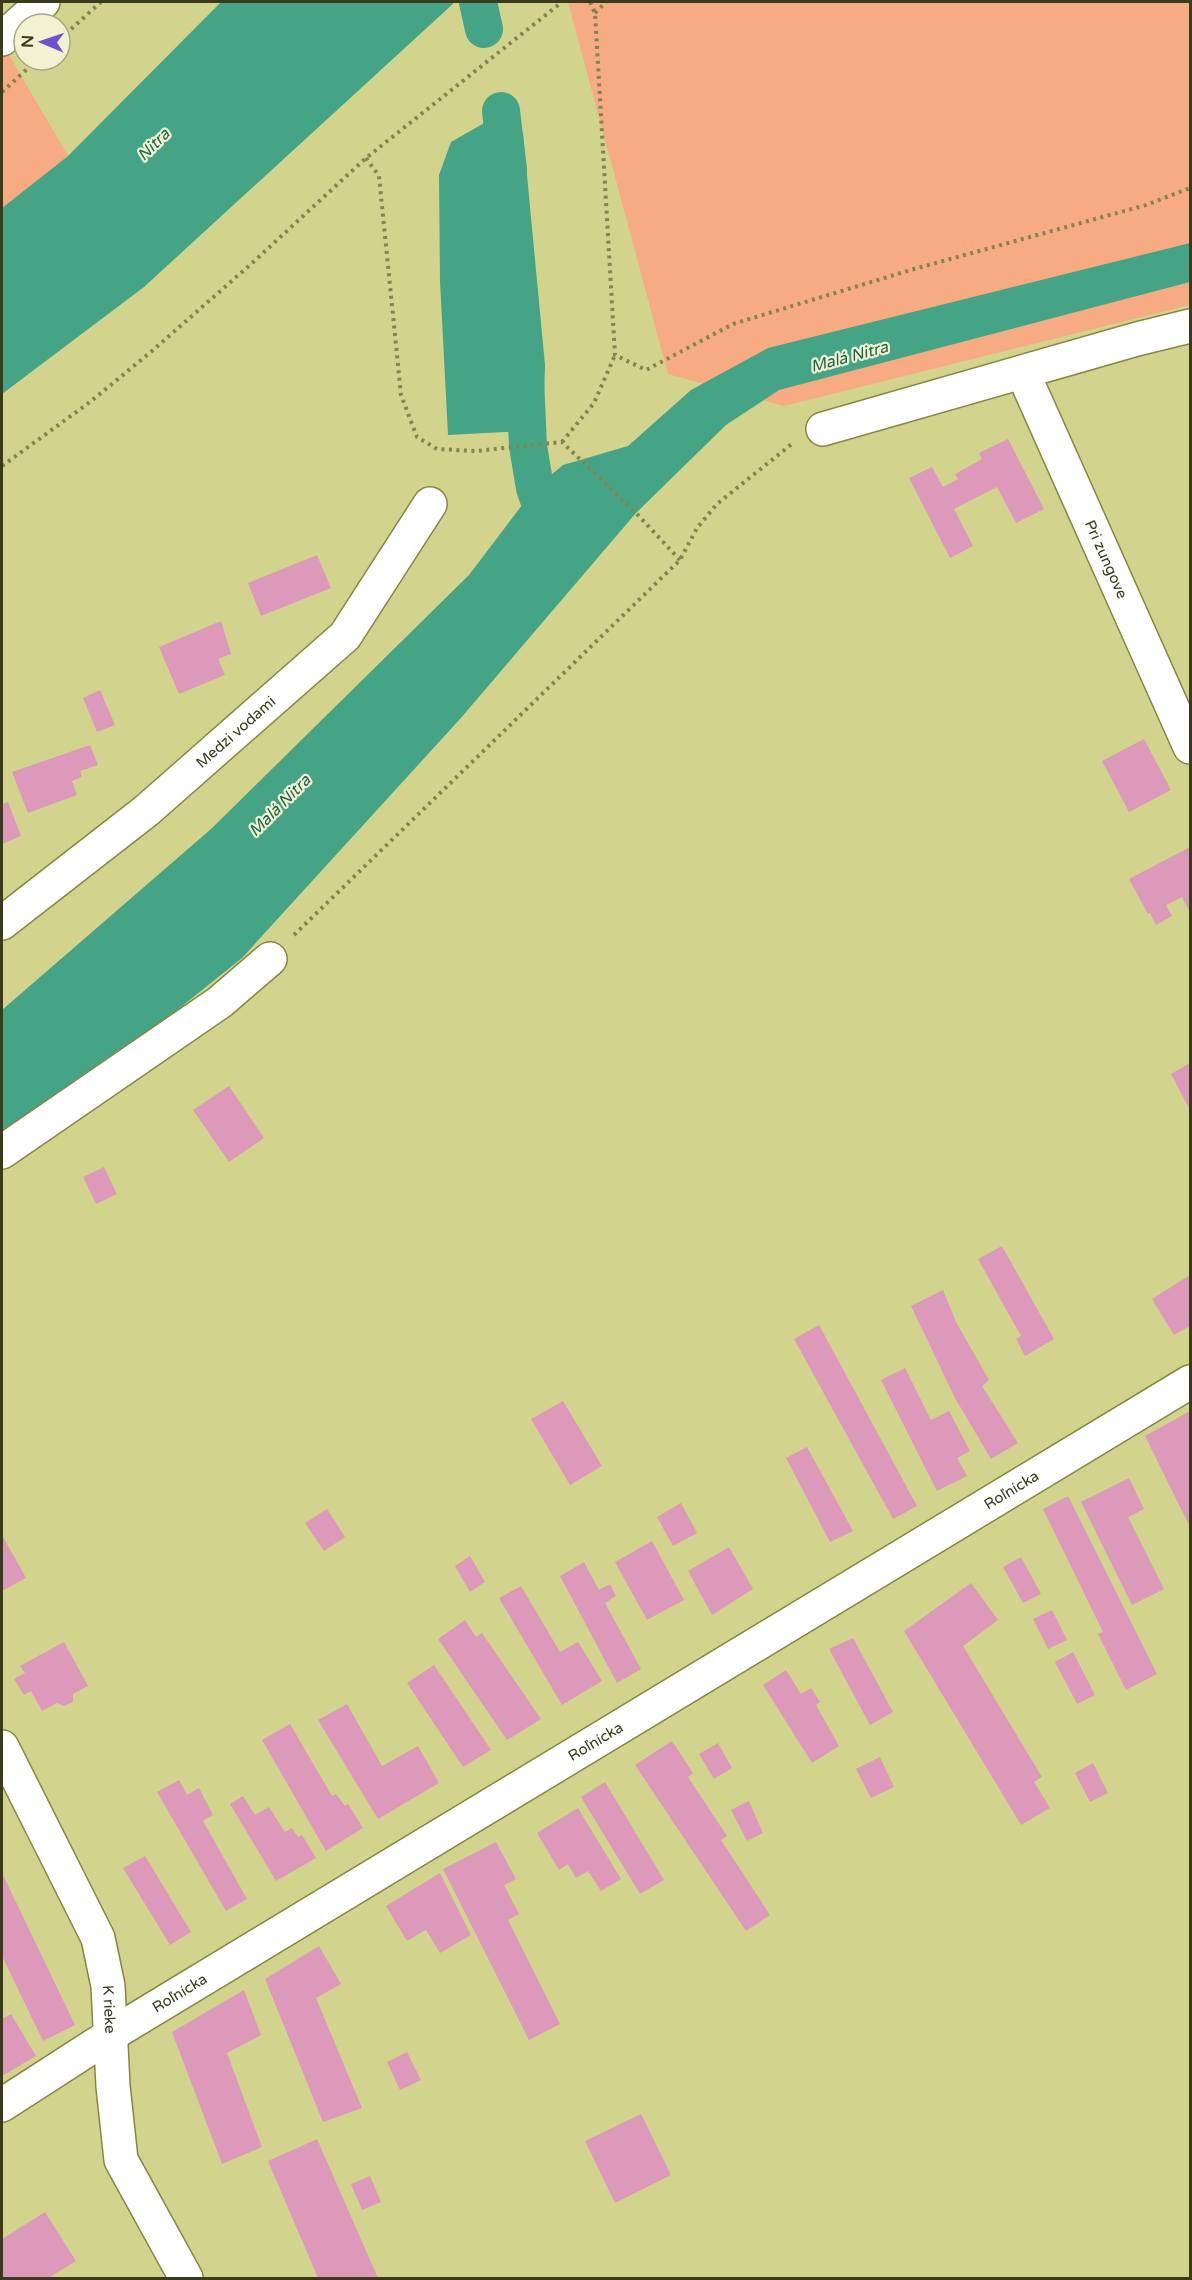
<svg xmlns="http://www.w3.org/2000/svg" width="1192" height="2280" font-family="'Varela Round',sans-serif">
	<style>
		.green { fill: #f6ab82 }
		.water { fill: #46a486 }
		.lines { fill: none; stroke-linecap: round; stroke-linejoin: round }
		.canal { stroke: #46a486; stroke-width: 38 }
		.building { fill: #dd99b9 }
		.minor-casing { stroke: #878742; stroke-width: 36 }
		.path { stroke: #838452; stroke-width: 4; stroke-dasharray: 3 4.5; stroke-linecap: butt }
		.minor { stroke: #fff; stroke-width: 33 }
		.labels { text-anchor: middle; stroke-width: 4.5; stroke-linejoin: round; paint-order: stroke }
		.street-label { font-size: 15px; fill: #3a3a1d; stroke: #f1f2cf }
		.water-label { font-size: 16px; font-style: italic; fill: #1c644f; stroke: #f1f2cf }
	</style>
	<rect width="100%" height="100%" fill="#d2d48d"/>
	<!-- green -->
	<g class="green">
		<polygon points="568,2 1190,2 1190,305 784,406 668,374"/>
		<polygon points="2,43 68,156 2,208"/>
	</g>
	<!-- water -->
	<g class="water">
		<polygon points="221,2 455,2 144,287 2,394 2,208 68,156"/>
		<polygon points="493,118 512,124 523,133 545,365 543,430 448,435 440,281 439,175 451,142"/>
		<polygon points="1190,243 1190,282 779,390 726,425 636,513 460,719 242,958 85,1084 2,1131 2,1010 211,829 469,575 535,488 563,465 628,446 691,390 768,348"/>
	</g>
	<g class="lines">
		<!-- canal -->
		<g class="canal">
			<polyline points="478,2 484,29"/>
			<polyline points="501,111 508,170"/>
			<polyline points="525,380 528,446 535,488 550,531 547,534"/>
		</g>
	</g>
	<!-- building -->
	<g class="building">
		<polygon points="1008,439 1044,509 1016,523 997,487 954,509 973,546 950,558 909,478 932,467 943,487 958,479 955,474 982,459 979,453"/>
		<polygon points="317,555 331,588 261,616 248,583"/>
		<polygon points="221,621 231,654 218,659 225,675 179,694 159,647"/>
		<polygon points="100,690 115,725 97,732 83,698"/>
		<polygon points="1144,739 1171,790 1129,812 1102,761"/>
		<polygon points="90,745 98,765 80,771 82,777 72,781 77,795 28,813 12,772"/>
		<polygon points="8,802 21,836 2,844 2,804"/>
		<polygon points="1190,847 1190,913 1182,897 1166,905 1172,916 1156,925 1150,913 1148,914 1129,879"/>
		<polygon points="1190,1063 1190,1110 1171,1074"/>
		<polygon points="229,1086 264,1138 229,1162 193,1110"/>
		<polygon points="104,1167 117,1194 96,1204 83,1177"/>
		<polygon points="1002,1246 1054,1339 1025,1356 1016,1339 1021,1336 978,1259"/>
		<polygon points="1190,1275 1190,1326 1174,1335 1152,1299"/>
		<polygon points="943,1290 956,1322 989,1380 982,1386 1018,1443 991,1459 955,1398 911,1306"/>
		<polygon points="819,1325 917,1506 893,1519 794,1339"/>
		<polygon points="905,1368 931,1420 949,1411 970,1451 957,1458 967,1476 937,1491 881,1380"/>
		<polygon points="563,1401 602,1466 570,1485 531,1419"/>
		<polygon points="1190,1411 1190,1527 1145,1436"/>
		<polygon points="807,1447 853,1531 830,1542 786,1458"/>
		<polygon points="1129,1478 1144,1509 1128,1517 1164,1589 1132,1605 1081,1502"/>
		<polygon points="1068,1496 1157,1674 1126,1690 1098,1634 1103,1632 1043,1509"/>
		<polygon points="681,1503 697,1533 673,1546 657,1517"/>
		<polygon points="327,1509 345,1537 324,1551 305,1523"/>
		<polygon points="2,1535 26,1578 2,1591"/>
		<polygon points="652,1541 684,1600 647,1620 615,1562"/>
		<polygon points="729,1547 753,1589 712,1615 688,1571"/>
		<polygon points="470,1556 485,1582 470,1592 455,1566"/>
		<polygon points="1021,1557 1041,1594 1023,1603 1003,1567"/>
		<polygon points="584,1562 599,1590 610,1584 616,1596 605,1603 641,1669 617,1683 560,1576"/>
		<polygon points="971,1583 998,1620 963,1646 1042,1777 1034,1782 1050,1808 1021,1825 904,1631"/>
		<polygon points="521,1586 560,1652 578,1642 602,1681 562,1705 499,1598"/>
		<polygon points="1052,1610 1067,1640 1048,1649 1033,1619"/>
		<polygon points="465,1620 476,1637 482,1633 541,1719 507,1740 438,1639"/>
		<polygon points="853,1638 893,1712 870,1725 829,1649"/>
		<polygon points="64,1642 88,1686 73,1694 73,1702 64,1706 57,1703 42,1711 31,1691 24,1695 14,1679 25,1673 20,1666"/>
		<polygon points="1073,1652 1095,1695 1077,1704 1055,1662"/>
		<polygon points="434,1665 491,1750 463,1767 407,1683"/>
		<polygon points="786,1670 801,1694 811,1688 820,1702 816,1705 839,1746 812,1763 763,1685"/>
		<polygon points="347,1704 382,1766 418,1746 439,1783 378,1819 318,1720"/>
		<polygon points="290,1724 332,1796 336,1794 345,1806 348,1804 363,1828 326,1851 262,1740"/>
		<polygon points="672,1741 693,1773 688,1777 727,1836 721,1840 770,1915 746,1931 635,1765"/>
		<polygon points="718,1743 732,1768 714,1779 699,1754"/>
		<polygon points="880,1757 894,1787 871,1798 856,1769"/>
		<polygon points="1093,1763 1108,1793 1090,1802 1075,1773"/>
		<polygon points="179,1780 187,1795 199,1788 213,1815 203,1821 247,1899 226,1911 157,1792"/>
		<polygon points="605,1782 664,1880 640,1894 581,1797"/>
		<polygon points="243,1796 255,1815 269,1807 285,1832 292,1828 298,1837 302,1835 316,1858 276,1881 230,1804"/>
		<polygon points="749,1801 763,1833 747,1841 731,1810"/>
		<polygon points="578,1808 621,1879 601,1891 588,1871 576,1878 568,1864 559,1870 537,1833"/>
		<polygon points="496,1842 516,1879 504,1885 519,1914 508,1920 560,2024 529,2040 443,1869"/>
		<polygon points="145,1856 191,1932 170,1945 123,1868"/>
		<polygon points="2,1873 75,2025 43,2041 2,1956"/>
		<polygon points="440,1873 471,1935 440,1953 426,1930 407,1941 386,1906"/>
		<polygon points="319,1946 341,1984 316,1998 362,2108 323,2122 265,1979"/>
		<polygon points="244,1990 261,2035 227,2053 262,2147 222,2164 172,2032"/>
		<polygon points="11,2014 36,2056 2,2076 2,2019"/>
		<polygon points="407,2052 421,2080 400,2090 387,2062"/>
		<polygon points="641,2114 671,2175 615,2203 585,2141"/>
		<polygon points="317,2139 378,2278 318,2278 268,2161"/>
		<polygon points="370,2176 381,2202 362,2210 351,2184"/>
		<polygon points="45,2212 76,2261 48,2278 2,2278 2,2239"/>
	</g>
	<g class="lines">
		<!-- minor casing -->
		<g class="minor-casing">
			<g id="minor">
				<polyline points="2,39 43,2"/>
				<path id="s1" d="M 1023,373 L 1190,747"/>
				<polyline points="823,429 1137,339 1190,326"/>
				<path id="s2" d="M 2,923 L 146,811 L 345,636 L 430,504"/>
				<polyline points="2,1152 220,1002 270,959"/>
				<path id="s3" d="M 2,1747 L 98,1938 L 108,1986 L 113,2086 L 121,2160 L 186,2278"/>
				<path id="s4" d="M 2,2105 L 112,2034 L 1190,1382"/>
			</g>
		</g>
		<!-- path -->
		<g class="path">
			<polyline points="590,2 595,13 615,355 646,370 733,324 914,269 1146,205 1190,188"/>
			<polyline points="595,13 606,2"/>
			<polyline points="60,39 101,2"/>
			<polyline points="2,92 37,60"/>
			<polyline points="366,158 379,176 401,395 417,437 437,449 476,451 562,442 636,513 680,560"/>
			<polyline points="562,442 594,403 615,355"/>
			<polyline points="2,466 90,402 152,351 250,265 366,158 562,2"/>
			<polyline points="294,935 680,560 697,528 717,504 793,443"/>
		</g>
		<!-- minor -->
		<use href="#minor" class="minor"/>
	</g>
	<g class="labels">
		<!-- street labels -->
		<g class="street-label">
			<text dy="5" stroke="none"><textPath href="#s1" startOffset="204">Pri zungove</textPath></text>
			<text dy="5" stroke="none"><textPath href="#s2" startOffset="302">Medzi vodami</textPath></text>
			<text dy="5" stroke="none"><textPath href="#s4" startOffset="1182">Roľnícka</textPath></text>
			<text dy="5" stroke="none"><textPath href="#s4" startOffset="696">Roľnícka</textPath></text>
			<text dy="5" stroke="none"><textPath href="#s4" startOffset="210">Roľnícka</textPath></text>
			<text dy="5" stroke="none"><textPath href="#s3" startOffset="286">K rieke</textPath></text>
		</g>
		<!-- water labels -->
		<g class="water-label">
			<text transform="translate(153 144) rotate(-45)" y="6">Nitra</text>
			<text transform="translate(849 356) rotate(-15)" y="6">Malá Nitra</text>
			<text transform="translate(279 805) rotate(-45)" y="6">Malá Nitra</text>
		</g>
	</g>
	<!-- border -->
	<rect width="1192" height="2280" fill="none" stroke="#3a3a1d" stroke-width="6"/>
	<!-- north arrow -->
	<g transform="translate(42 42) rotate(272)"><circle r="28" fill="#f1f2cf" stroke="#a8a888" stroke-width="1.5"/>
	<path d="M0-4.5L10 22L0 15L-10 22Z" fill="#6d52cb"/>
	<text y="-9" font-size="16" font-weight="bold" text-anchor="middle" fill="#3a3a1d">N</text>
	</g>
</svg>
